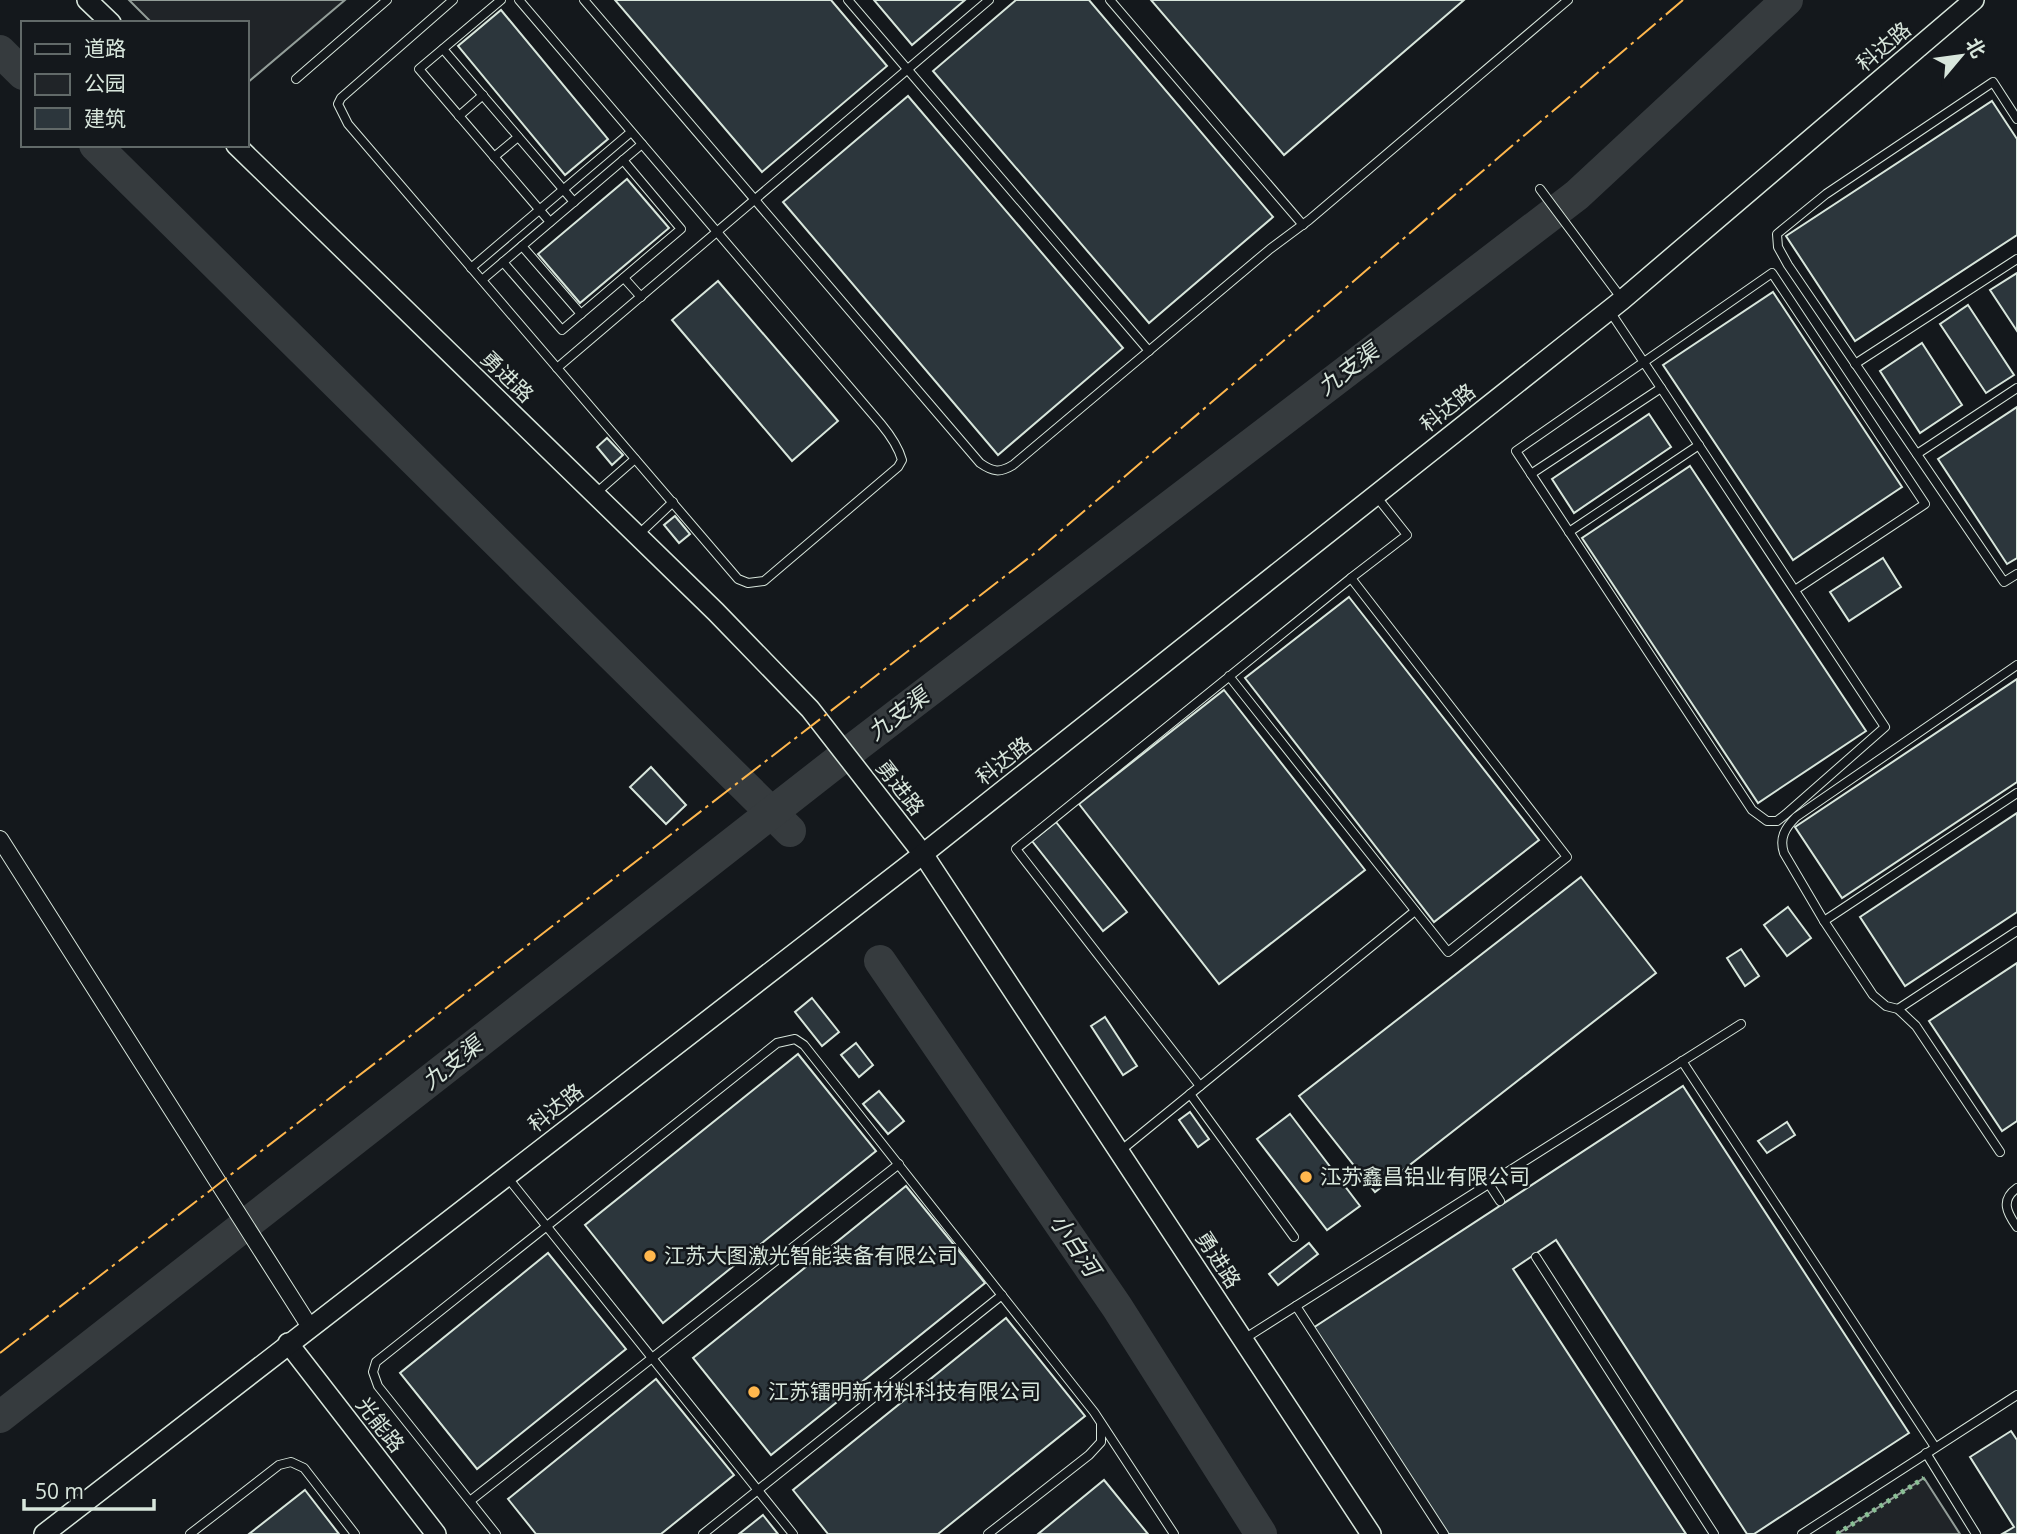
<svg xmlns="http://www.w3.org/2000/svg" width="2017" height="1534" font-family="'Open Sans','Noto Sans SC',sans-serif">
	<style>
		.green { fill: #202428; stroke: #939e99; stroke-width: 2 }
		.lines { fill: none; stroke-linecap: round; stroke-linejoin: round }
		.river { stroke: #363b3e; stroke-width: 32 }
		.building { fill: #2c363c; stroke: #d8e6dc; stroke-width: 2 }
		.service-casing { stroke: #d8e6dc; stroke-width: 10 }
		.minor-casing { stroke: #d8e6dc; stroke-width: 18 }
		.tertiary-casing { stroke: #d8e6dc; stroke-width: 22 }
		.service { stroke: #14181c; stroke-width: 8 }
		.minor { stroke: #14181c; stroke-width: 16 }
		.tertiary { stroke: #14181c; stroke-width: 19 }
		.hedge { stroke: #8ac095; stroke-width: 5; stroke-dasharray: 3.5 5; stroke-linecap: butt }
		.power { stroke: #ffb74d; stroke-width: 2; stroke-dasharray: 24 5 3.5 5; stroke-linecap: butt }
		.poi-dot { fill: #ffb74d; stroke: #14181c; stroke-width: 2.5 }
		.labels { text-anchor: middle; stroke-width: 5; stroke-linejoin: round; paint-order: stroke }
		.street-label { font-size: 21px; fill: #d8e6dc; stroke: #14181c }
		.poi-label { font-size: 21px; fill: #d8e6dc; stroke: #14181c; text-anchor: start }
		.water-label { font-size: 23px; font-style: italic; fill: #d8e6dc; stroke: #14181c }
	</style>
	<rect width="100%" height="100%" fill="#14181c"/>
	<!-- green -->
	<g class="green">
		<polygon points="129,0 345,0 247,83 247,23 152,23"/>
		<polygon points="1924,1478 1960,1534 1837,1534"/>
	</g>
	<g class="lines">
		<!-- river -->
		<g class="river">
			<polyline points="0,51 23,74"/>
			<polyline points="95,145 790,831"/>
			<polyline points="880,961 1117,1307 1261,1534"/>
			<polyline points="0,1417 858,745 1577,195 1787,0"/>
		</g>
	</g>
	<!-- building -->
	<g class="building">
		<polygon points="615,0 831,0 887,66 762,172"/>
		<polygon points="874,0 965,0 912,45"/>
		<polygon points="1016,0 1089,0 1273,217 1149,323 933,71"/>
		<polygon points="1151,0 1464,0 1284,155"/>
		<polygon points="501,10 608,139 565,175 458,46"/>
		<polygon points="908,96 1123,348 998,455 783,202"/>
		<polygon points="1992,101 2017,139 2017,235 1855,341 1786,236"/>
		<polygon points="627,179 669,228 580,303 538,254"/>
		<polygon points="2017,273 2017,331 1990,290"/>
		<polygon points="718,281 838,421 792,461 672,320"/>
		<polygon points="1773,292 1902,487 1793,560 1663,365"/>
		<polygon points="1968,305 2014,375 1986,393 1940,324"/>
		<polygon points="1922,343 1962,405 1920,433 1880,371"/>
		<polygon points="2017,407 2017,558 2007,564 1938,459"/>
		<polygon points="1649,414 1671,447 1574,513 1552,479"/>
		<polygon points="607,438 623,455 612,465 597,447"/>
		<polygon points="1690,466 1866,731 1758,803 1582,538"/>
		<polygon points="675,516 690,534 679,543 664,525"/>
		<polygon points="1883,558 1901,587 1849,621 1830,592"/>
		<polygon points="1349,597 1539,840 1434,922 1245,678"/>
		<polygon points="2017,679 2017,782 1842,898 1795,827"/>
		<polygon points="1224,690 1365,870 1219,984 1079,804"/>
		<polygon points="651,767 686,805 666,824 630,787"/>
		<polygon points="2017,813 2017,912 1905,986 1860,917"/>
		<polygon points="1056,822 1127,912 1103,931 1032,841"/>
		<polygon points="1581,877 1656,973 1375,1192 1299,1096"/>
		<polygon points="1788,907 1811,938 1787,956 1764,925"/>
		<polygon points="1741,949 1759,976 1745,986 1727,958"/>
		<polygon points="2017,963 2017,1121 2002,1131 1929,1021"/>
		<polygon points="812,998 839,1032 822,1046 795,1012"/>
		<polygon points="1105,1017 1137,1066 1123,1075 1091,1026"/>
		<polygon points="856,1043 873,1065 859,1077 841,1055"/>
		<polygon points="798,1054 876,1151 663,1323 585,1225"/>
		<polygon points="1683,1086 1909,1433 1754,1534 1747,1534 1556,1240 1513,1269 1686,1534 1447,1534 1313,1328"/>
		<polygon points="879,1091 904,1121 888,1134 863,1104"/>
		<polygon points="1190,1112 1209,1139 1198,1147 1179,1120"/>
		<polygon points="1290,1114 1360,1206 1327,1230 1257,1139"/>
		<polygon points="1787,1122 1795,1135 1767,1153 1758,1141"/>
		<polygon points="906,1186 985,1283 771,1455 693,1358"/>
		<polygon points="1309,1243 1318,1254 1278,1285 1269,1274"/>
		<polygon points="548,1253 626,1349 477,1469 400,1373"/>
		<polygon points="1006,1318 1085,1416 938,1534 828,1534 793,1490"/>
		<polygon points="656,1379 734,1475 661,1534 536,1534 508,1499"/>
		<polygon points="2011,1431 2017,1440 2017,1534 2002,1534 2014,1527 1970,1457"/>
		<polygon points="1104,1480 1148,1534 1038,1534"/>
		<polygon points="305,1490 339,1534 249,1534"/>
		<polygon points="763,1515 778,1534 739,1534"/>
	</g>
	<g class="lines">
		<!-- service casing -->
		<g class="service-casing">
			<g id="service">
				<path d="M 453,0 L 341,98 L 338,104 L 348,124 L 738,579 L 748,583 L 764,581 L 898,467 L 902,460 C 898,446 891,436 881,424 L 519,0"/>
				<polyline points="501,0 419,69 550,222"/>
				<path d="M 584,0 L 980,463 C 993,472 1000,473 1013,465 L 1270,249 L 1309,220 L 1568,0"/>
				<polyline points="848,0 1149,351"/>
				<polyline points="1110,0 1303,225"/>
				<polyline points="443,49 574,202"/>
				<polyline points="296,79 387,0"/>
				<polyline points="459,116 483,95"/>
				<polyline points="2017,119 1993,82 1826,194 1777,234 1778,247 1788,265 2004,582 2017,574"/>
				<polyline points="494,157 518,137"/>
				<polyline points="1540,189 1622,299"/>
				<polyline points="522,246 581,314"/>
				<polyline points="503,262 562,330 681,229 623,160"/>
				<polyline points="471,268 631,132"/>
				<polyline points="624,278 641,297"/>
				<polyline points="482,280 642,144"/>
				<polyline points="1609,310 1661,388 1885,727 1786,814 1777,821 1767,821 1752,810 1516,451 1772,273 1925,504 1795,590"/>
				<polyline points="1855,364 2017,259"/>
				<polyline points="557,368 989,0"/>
				<polyline points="1917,454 2017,388"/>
				<polyline points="1531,474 1661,388"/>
				<polyline points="595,494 635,459"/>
				<polyline points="1569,532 1699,445"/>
				<polyline points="637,536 673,502"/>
				<polyline points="1351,578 1407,535 1376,496"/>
				<polyline points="1824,921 2017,793"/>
				<polyline points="1898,1009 2017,931"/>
				<polyline points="1682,1061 1935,1447"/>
				<polyline points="1200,1086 1016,849 1351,578 1567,857 1448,952 1229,676"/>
				<polyline points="1190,1094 1294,1237"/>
				<polyline points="1119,1152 1415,911"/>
				<path d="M 2000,1152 L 1916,1026 L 1898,1009 L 1886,1006 L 1873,995 L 1824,921 L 1784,853 C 1779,838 1785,828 1796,817 L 2017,665"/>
				<polyline points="508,1178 793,1534"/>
				<polyline points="1489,1184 1500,1201"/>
				<path d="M 2017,1188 C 2000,1200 2007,1213 2017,1227"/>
				<polyline points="1536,1257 1714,1534"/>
				<polyline points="1296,1306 1444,1534"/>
				<polyline points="1244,1339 1741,1024"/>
				<polyline points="1926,1453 1976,1534"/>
				<polyline points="470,1501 899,1164"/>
				<polyline points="190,1534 279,1465 291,1462 304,1468 355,1534"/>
				<polyline points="496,1534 378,1386 373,1372 376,1362 777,1043 795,1039 804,1045 1094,1412 1174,1534"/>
				<polyline points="703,1534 1002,1295"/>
				<polyline points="988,1534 1089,1455 1101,1442 1101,1424"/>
				<polyline points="1802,1534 2017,1395"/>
			</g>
		</g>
		<!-- minor casing -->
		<g class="minor-casing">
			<polyline id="minor" points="0,839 310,1327"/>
		</g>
		<!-- tertiary casing -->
		<g class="tertiary-casing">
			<g id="tertiary">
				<polyline points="87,0 111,23"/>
				<polyline points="236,145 716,612 810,709 923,854 1371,1534"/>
				<polyline points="288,1343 436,1534"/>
				<polyline points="44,1534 923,854 1622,300 1974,0"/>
			</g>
		</g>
		<!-- service -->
		<use href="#service" class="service"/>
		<!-- minor -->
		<use href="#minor" class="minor"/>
		<!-- tertiary -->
		<use href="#tertiary" class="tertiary"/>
		<!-- hedge -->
		<polyline class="hedge" points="1837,1534 1924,1478"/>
		<!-- power -->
		<polyline class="power" points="0,1353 1035,553 1683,0"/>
	</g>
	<!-- markers -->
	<g class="poi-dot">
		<circle cx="1306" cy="1177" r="7"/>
		<circle cx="650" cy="1256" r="7"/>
		<circle cx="754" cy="1392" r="7"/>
	</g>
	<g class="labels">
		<!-- street labels -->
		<g class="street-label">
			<text transform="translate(1884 47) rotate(-40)" y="7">科达路</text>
			<text transform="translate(507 377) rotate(44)" y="7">勇进路</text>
			<text transform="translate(1448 408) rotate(-38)" y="7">科达路</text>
			<text transform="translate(1004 761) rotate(-38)" y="7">科达路</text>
			<text transform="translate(900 788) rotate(52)" y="7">勇进路</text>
			<text transform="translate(556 1108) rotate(-38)" y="7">科达路</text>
			<text transform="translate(1218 1260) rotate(57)" y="7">勇进路</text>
			<text transform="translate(380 1425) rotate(52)" y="7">光能路</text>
		</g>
		<!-- poi labels -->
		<g class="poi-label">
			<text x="1320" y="1184">江苏鑫昌铝业有限公司</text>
			<text x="664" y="1263">江苏大图激光智能装备有限公司</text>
			<text x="768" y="1399">江苏镭明新材料科技有限公司</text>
		</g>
		<!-- water labels -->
		<g class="water-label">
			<text transform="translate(1348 369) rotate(-37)" y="8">九支渠</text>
			<text transform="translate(898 714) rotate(-37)" y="8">九支渠</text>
			<text transform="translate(452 1063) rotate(-38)" y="8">九支渠</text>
			<text transform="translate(1075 1245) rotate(56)" y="8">小白河</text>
		</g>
	</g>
	<!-- legend -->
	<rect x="21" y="21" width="228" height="126" fill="#14181c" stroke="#626a69" stroke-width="2"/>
	<rect x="35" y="44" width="35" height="10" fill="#14181c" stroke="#626a69" stroke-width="2"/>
	<text x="84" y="56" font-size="21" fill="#d8e6dc">道路</text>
	<rect x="35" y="74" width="35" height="21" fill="#202428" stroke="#626a69" stroke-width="2"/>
	<text x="84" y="91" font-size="21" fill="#d8e6dc">公园</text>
	<rect x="35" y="108" width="35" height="21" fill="#2c363c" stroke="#626a69" stroke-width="2"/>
	<text x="84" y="126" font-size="21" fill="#d8e6dc">建筑</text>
	<!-- north arrow -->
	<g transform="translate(1961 56) rotate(61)" stroke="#14181c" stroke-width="5" paint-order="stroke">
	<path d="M0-5L12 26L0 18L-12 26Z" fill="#d8e6dc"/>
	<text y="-10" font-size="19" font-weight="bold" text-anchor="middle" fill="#d8e6dc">北</text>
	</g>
	<!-- scale -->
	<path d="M24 1499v10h130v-10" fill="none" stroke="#d8e6dc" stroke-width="3.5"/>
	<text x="35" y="1499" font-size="21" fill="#d8e6dc" stroke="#14181c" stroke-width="5" paint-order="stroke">50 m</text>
</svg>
